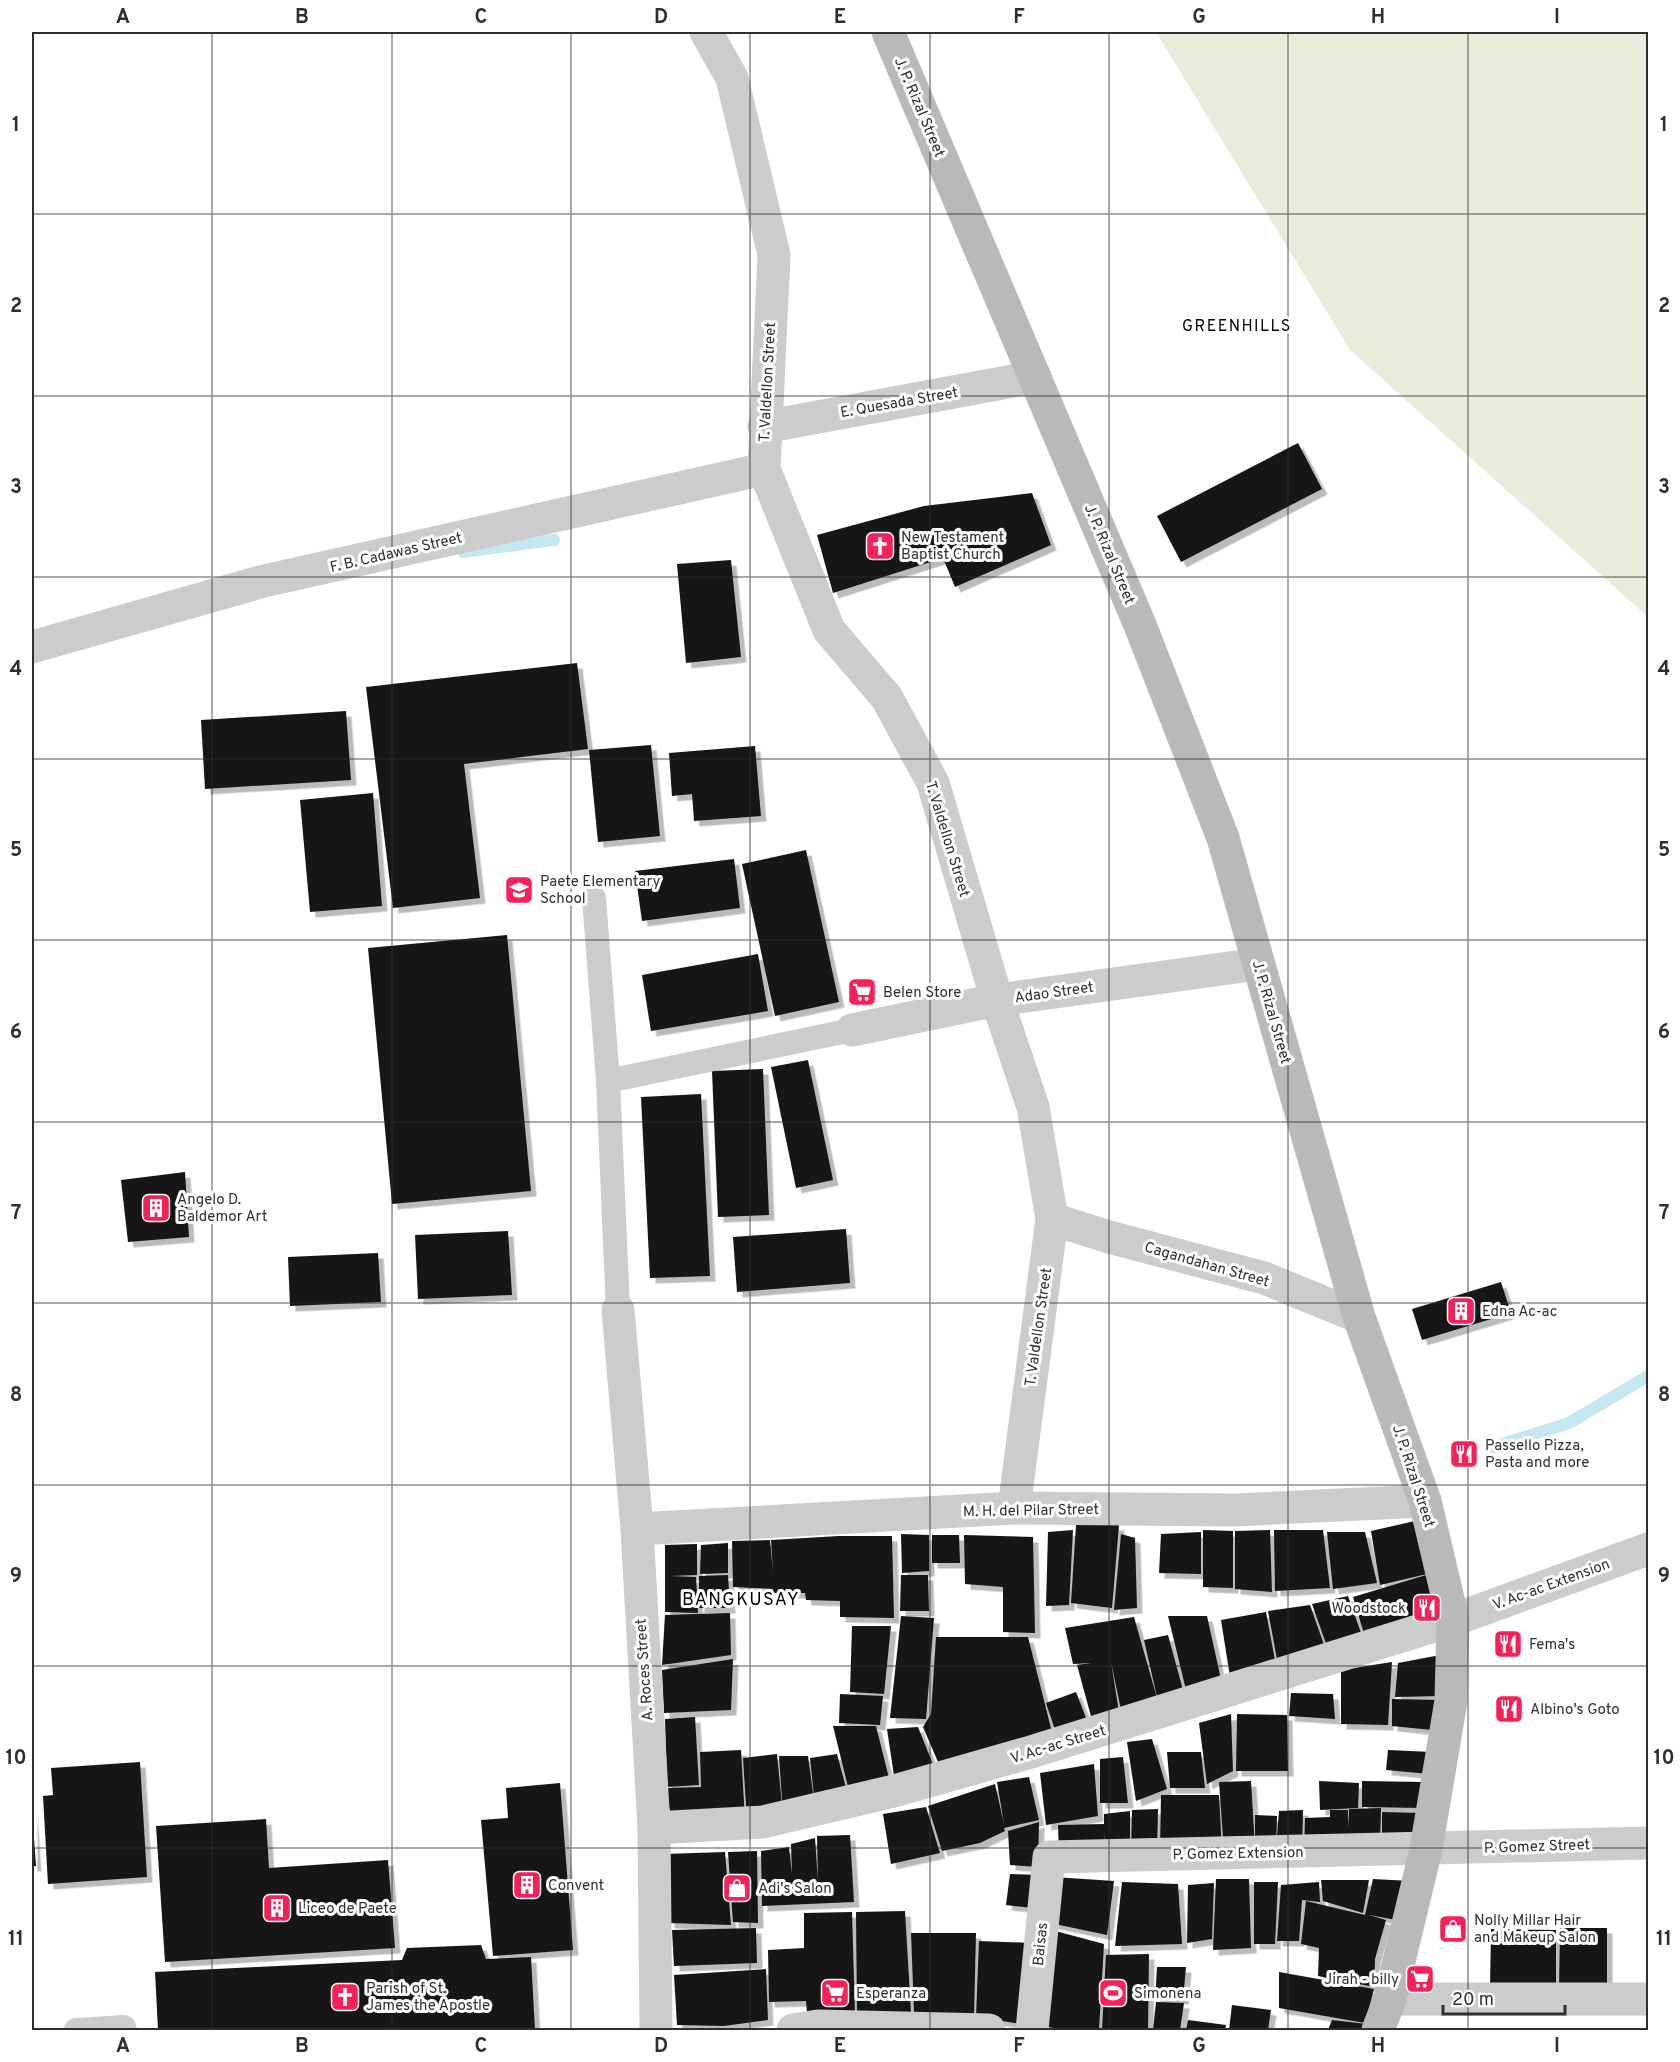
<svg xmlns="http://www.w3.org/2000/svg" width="1680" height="2062" font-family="Overpass,sans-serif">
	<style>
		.green { fill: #e8eddb }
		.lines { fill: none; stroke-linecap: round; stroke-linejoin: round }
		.stream { stroke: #c5e7ef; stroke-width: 12 }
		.building { fill: #161616; filter: url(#shadow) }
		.service { stroke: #ccc; stroke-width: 24 }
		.minor { stroke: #ccc; stroke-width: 33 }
		.secondary { stroke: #b9b9b9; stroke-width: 33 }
		.grid { fill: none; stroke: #2f2f2f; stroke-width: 1.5; stroke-opacity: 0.55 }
		.labels { text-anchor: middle; stroke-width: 6; stroke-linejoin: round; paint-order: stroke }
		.street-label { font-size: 15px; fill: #2f2f2f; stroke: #fff }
		.poi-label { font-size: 15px; fill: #2f2f2f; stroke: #fff; text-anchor: start }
		.neighbourhood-label { font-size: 16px; letter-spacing: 1.5px; fill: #000; stroke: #fff }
		.quarter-label { font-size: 18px; letter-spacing: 1.5px; fill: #000; stroke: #fff }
		.neatline { fill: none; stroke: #2f2f2f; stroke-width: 2 }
		.grid-label { font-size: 20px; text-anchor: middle; font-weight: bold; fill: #2f2f2f }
	</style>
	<defs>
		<filter id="shadow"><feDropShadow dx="5.5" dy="5.5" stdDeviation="0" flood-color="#0004"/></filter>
	</defs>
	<rect width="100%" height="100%" fill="#fff"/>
	<!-- green -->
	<polygon class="green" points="1156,32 1648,32 1648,617 1350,350"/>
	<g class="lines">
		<!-- stream -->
		<g class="stream">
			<polyline points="463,552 554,540"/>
			<polyline points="1493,1447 1569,1423 1648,1376"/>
		</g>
	</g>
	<!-- building -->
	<g class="building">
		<polygon points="1298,443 1322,489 1181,562 1157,516"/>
		<polygon points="1032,493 1051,545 955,587 943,558 833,593 817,535 924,506"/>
		<polygon points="731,560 741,657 686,663 677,564"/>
		<polygon points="577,663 588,749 464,764 480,898 393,908 366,687"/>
		<polygon points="346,711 351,780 205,789 201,720"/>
		<polygon points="651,745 660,836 598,842 589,750"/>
		<polygon points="755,746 761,816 694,821 692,794 672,796 669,753"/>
		<polygon points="373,793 382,906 310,912 300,800"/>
		<polygon points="806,850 839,1002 775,1016 742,864"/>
		<polygon points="734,859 740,908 642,921 635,871"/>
		<polygon points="507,935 531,1191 392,1204 368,948"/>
		<polygon points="758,954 768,1011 651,1031 642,975"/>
		<polygon points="808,1060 833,1180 796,1188 771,1067"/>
		<polygon points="763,1069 769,1215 718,1217 712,1071"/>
		<polygon points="701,1094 710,1276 650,1278 641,1097"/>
		<polygon points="185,1172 189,1237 128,1242 121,1180"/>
		<polygon points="846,1229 850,1283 737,1292 733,1237"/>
		<polygon points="508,1231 512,1295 418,1299 415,1235"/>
		<polygon points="378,1253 381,1302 290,1306 288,1257"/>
		<polygon points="1501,1282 1511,1313 1422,1340 1412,1309"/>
		<polygon points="1428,1518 1440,1571 1380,1585 1371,1531"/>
		<polygon points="1076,1525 1119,1525 1112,1608 1071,1603"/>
		<polygon points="1073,1530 1069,1605 1046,1606 1048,1532"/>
		<polygon points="1203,1530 1233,1531 1233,1588 1203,1587"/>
		<polygon points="1270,1530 1272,1592 1235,1589 1235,1531"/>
		<polygon points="1274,1530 1323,1530 1330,1588 1275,1591"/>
		<polygon points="1201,1532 1201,1574 1159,1573 1161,1534"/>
		<polygon points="1327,1532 1365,1532 1377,1583 1333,1589"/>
		<polygon points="901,1534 929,1535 929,1571 902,1573"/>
		<polygon points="1121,1534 1135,1538 1137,1608 1114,1610"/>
		<polygon points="932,1535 959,1535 960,1563 932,1563"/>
		<polygon points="964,1535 1033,1537 1035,1633 1003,1632 1003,1587 965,1584"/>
		<polygon points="839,1536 892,1536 894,1618 840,1617 840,1601 806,1600 805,1593 773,1593 773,1589 733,1587 732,1541 770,1540 773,1572 771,1540"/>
		<polygon points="728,1543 728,1573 700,1574 701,1545"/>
		<polygon points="697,1544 697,1575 670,1576 696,1577 698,1613 665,1612 665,1545"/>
		<polygon points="1436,1572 1450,1618 1367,1644 1353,1597"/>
		<polygon points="728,1575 730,1608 699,1608 699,1576"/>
		<polygon points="901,1575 928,1575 929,1611 900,1611"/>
		<polygon points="1348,1596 1365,1644 1330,1655 1312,1604"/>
		<polygon points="1310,1605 1328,1656 1279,1670 1268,1611"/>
		<polygon points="1266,1612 1277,1671 1231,1683 1221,1620"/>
		<polygon points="730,1613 731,1655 662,1665 665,1615"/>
		<polygon points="901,1616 934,1618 926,1719 890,1718"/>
		<polygon points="1168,1616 1207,1616 1222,1684 1186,1690"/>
		<polygon points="1134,1617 1157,1698 1121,1710 1111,1662 1119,1712 1092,1720 1077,1665 1091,1663 1073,1664 1065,1628"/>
		<polygon points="852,1626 891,1626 884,1694 850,1692"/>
		<polygon points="1168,1635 1183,1690 1157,1697 1144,1640"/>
		<polygon points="936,1637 1028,1637 1054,1740 944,1776 923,1727 931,1714"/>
		<polygon points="1451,1653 1444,1696 1395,1697 1398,1663"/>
		<polygon points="733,1659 731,1710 664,1713 662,1670"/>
		<polygon points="1392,1662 1388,1725 1341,1724 1341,1670"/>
		<polygon points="1076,1692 1088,1723 1057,1736 1046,1703"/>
		<polygon points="1291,1693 1333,1694 1335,1719 1289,1716"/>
		<polygon points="840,1694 883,1696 880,1725 839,1723"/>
		<polygon points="1392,1699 1442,1700 1442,1731 1392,1726"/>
		<polygon points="1231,1714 1233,1771 1207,1784 1199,1723"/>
		<polygon points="1237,1714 1287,1715 1288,1771 1236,1771"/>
		<polygon points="695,1717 699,1785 667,1787 665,1719"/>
		<polygon points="833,1726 876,1726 892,1790 851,1799"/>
		<polygon points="918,1727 938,1777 896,1789 887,1729"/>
		<polygon points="1152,1739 1167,1789 1136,1801 1127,1742"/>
		<polygon points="741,1750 745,1820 672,1824 666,1788 701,1787 700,1752"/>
		<polygon points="1388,1750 1432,1752 1429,1774 1386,1770"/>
		<polygon points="1167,1752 1201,1752 1205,1788 1170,1788"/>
		<polygon points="777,1754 783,1815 747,1820 743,1758"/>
		<polygon points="837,1754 849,1799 815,1806 810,1758"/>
		<polygon points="779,1756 808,1756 815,1807 783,1814"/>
		<polygon points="1123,1757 1128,1803 1100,1803 1100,1759"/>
		<polygon points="140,1762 147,1877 48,1884 43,1796 53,1795 51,1768"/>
		<polygon points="1094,1764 1098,1816 1046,1825 1040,1773"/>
		<polygon points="1029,1777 1039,1820 1004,1828 1005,1831 980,1843 942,1851 928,1806 995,1784 1004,1824 997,1782"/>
		<polygon points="1251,1781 1255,1847 1255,1815 1277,1816 1276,1849 1279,1811 1303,1810 1302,1851 1224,1852 1219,1782"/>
		<polygon points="1319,1781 1359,1783 1358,1808 1320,1810"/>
		<polygon points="1362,1781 1424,1782 1422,1808 1362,1807"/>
		<polygon points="560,1783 573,1950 493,1956 481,1820 508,1818 506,1788"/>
		<polygon points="1161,1795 1219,1795 1222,1851 1160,1852"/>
		<polygon points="926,1807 940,1853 891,1864 883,1814"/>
		<polygon points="1381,1808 1380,1844 1304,1851 1305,1818 1330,1817 1330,1810 1348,1810 1349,1828 1349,1809"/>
		<polygon points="1158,1809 1157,1853 1131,1853 1132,1810"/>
		<polygon points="32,1810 36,1866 32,1866"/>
		<polygon points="1130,1811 1130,1853 1105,1854 1104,1832 1104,1854 1059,1855 1058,1825 1104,1824 1104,1814"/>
		<polygon points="1382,1812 1425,1813 1423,1846 1382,1844"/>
		<polygon points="266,1819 269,1868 388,1860 395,1948 165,1962 156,1826"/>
		<polygon points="1039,1822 1038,1867 1010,1865 1008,1831"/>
		<polygon points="850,1835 854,1902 762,1906 761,1851 789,1847 792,1874 791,1844 815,1838 818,1881 817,1836"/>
		<polygon points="757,1851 758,1923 733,1922 728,1852"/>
		<polygon points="725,1852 731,1925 669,1923 665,1854"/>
		<polygon points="1010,1874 1041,1875 1040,1909 1006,1905"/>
		<polygon points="1054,1877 1114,1881 1107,1935 1050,1923"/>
		<polygon points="1216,1879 1249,1879 1251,1948 1213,1950"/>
		<polygon points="1373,1879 1411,1881 1402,1921 1369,1915 1386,1920 1375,1959 1374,1987 1318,1976 1319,1948 1301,1944 1306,1901 1365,1915"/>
		<polygon points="1321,1880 1369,1880 1363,1913 1323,1901"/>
		<polygon points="1122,1882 1178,1884 1182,1944 1115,1946"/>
		<polygon points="1254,1882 1278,1882 1275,1944 1254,1944"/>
		<polygon points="1319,1882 1320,1902 1302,1900 1299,1941 1277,1941 1281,1885"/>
		<polygon points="1214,1883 1212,1939 1187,1943 1188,1885"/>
		<polygon points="905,1911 911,2012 857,2013 856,1912"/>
		<polygon points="852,1912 855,2013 807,2013 806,2001 769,2002 768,1950 804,1948 804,1913"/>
		<polygon points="756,1928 757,1963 674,1966 672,1930"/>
		<polygon points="1560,1928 1607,1928 1607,1991 1559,1990"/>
		<polygon points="1048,1929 1104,1944 1099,2030 1064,2030 1038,2025"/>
		<polygon points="1491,1929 1556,1930 1556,1989 1490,1989"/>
		<polygon points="911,1933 976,1933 974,2016 914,2012"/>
		<polygon points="979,1941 1033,1943 1027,2025 976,2017"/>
		<polygon points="481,1945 486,1959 531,1957 535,2030 158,2030 155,1972 402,1960 407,1948"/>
		<polygon points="1149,1954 1148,2030 1102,2030 1106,1955"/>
		<polygon points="1157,1967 1186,1967 1183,1999 1155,1999"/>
		<polygon points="766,1969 768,2020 724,2026 677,2025 674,1975"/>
		<polygon points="1279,1972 1374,1989 1365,2023 1279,2008"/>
		<polygon points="1156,2002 1184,2003 1180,2030 1153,2030"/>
		<polygon points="1232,2005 1271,2010 1268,2030 1229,2030"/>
		<polygon points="1188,2020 1226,2025 1225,2030 1186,2030"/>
		<polygon points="1332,2020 1367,2024 1364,2030 1328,2030"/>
	</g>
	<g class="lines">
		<!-- service -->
		<g class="service">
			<polyline points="594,898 608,1081 618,1310"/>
			<polyline points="608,1081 852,1030"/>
			<polyline points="76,2030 124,2027 125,2030"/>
		</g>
		<!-- minor -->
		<g class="minor">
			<polyline points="706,32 732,78 774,255 764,469 829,630 887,698 933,783 997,1000 1033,1107 1052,1219 1014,1508"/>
			<polyline points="764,427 1035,377"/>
			<polyline points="32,647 264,581 764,469"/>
			<polyline points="852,1030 997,1000 1258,964"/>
			<polyline points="1052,1219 1109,1237 1264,1278 1359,1317"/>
			<polyline points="618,1310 637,1529 654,1828 656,2030"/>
			<polyline points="637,1529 1014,1508 1235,1510 1425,1501"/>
			<polyline points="654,1828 763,1822 894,1791 1031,1752 1453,1620 1648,1549"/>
			<polyline points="1390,1999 1648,1999"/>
			<polyline points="793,2030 818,2026 989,2030"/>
			<polyline points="1032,2030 1049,1857 1648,1843"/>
		</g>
		<!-- secondary -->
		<polyline class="secondary" points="888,32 1140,625 1223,838 1359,1317 1425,1501 1453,1620 1451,1701 1426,1849 1390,1999 1378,2030"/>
	</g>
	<!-- grid -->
	<path class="grid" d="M 212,32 L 212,2030M 392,32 L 392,2030M 571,32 L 571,2030M 750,32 L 750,2030M 930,32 L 930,2030M 1109,32 L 1109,2030M 1288,32 L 1288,2030M 1468,32 L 1468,2030M 32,214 L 1648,214M 32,396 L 1648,396M 32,577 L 1648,577M 32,759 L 1648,759M 32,940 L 1648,940M 32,1122 L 1648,1122M 32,1303 L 1648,1303M 32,1485 L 1648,1485M 32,1666 L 1648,1666M 32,1848 L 1648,1848"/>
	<!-- icons -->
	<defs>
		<g id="church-square" transform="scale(1.5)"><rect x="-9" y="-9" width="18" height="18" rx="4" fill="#f72057" stroke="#fff"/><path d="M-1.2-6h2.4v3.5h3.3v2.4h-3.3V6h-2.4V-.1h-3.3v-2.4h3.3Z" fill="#fff"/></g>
		<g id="school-square" transform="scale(1.5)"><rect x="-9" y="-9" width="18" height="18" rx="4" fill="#f72057" stroke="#fff"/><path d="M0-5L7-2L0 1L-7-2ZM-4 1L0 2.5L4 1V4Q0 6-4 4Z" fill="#fff"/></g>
		<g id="supermarket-square" transform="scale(1.5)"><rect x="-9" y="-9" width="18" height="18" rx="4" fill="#f72057" stroke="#fff"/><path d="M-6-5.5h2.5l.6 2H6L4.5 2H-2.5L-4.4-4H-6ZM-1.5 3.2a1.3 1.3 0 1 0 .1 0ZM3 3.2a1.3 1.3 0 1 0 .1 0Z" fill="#fff"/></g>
		<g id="building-square" transform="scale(1.5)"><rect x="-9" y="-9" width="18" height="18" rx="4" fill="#f72057" stroke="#fff"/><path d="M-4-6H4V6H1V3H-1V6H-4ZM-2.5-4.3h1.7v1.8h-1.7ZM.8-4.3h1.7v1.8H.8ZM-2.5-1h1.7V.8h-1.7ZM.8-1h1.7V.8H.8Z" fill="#fff"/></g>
		<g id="restaurant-square" transform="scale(1.5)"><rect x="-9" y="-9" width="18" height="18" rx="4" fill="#f72057" stroke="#fff"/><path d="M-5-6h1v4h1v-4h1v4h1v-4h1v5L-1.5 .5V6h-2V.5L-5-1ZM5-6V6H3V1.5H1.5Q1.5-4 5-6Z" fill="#fff"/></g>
		<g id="shop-square" transform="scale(1.5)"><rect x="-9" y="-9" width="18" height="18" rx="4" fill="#f72057" stroke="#fff"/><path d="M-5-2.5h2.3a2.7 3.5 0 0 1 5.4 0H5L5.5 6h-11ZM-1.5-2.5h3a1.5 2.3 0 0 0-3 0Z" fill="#fff"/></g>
		<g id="stadium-square" transform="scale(1.5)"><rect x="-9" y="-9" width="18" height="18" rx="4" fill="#f72057" stroke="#fff"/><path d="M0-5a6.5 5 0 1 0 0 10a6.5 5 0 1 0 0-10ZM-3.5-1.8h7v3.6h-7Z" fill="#fff"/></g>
	</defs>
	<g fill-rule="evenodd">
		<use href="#church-square" x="880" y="546"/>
		<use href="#school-square" x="519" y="890"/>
		<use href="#supermarket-square" x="862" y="992"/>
		<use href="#building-square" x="156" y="1208"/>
		<use href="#building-square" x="1461" y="1311"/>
		<use href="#restaurant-square" x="1464" y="1454"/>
		<use href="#restaurant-square" x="1427" y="1608"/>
		<use href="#restaurant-square" x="1508" y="1644"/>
		<use href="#restaurant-square" x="1509" y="1709"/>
		<use href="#building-square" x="527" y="1885"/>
		<use href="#shop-square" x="737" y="1888"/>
		<use href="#building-square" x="277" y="1908"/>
		<use href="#shop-square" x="1453" y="1929"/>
		<use href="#supermarket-square" x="1420" y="1979"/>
		<use href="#supermarket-square" x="835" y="1993"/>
		<use href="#stadium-square" x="1113" y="1993"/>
		<use href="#church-square" x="345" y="1997"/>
	</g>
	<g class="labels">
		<!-- street labels -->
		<g class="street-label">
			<text transform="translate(920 107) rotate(67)" y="5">J. P. Rizal Street</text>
			<text transform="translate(767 382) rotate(-87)" y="5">T. Valdellon Street</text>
			<text transform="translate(899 402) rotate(-10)" y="5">E. Quesada Street</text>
			<text transform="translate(396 552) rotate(-13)" y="5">F. B. Cadawas Street</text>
			<text transform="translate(1110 554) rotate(67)" y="5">J. P. Rizal Street</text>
			<text transform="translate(948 839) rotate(73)" y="5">T. Valdellon Street</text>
			<text transform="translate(1054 992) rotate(-8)" y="5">Adao Street</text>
			<text transform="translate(1272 1012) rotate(74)" y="5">J. P. Rizal Street</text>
			<text transform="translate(1207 1264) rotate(16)" y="5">Cagandahan Street</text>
			<text transform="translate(1038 1327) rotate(-82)" y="5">T. Valdellon Street</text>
			<text transform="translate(1414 1476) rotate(72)" y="5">J. P. Rizal Street</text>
			<text transform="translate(1031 1510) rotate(-1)" y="5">M. H. del Pilar Street</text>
			<text transform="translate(1551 1584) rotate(-20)" y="5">V. Ac-ac Extension</text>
			<text transform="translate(644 1670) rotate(-94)" y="5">A. Roces Street</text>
			<text transform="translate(1058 1744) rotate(-17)" y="5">V. Ac-ac Street</text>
			<text transform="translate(1537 1846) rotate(-2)" y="5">P. Gomez Street</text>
			<text transform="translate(1238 1853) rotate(-1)" y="5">P. Gomez Extension</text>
			<text transform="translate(1040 1944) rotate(-84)" y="5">Baisas</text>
		</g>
		<!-- poi labels -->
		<g class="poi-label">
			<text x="901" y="542">New Testament<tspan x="901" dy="17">Baptist Church</tspan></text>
			<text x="540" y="886">Paete Elementary<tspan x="540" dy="17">School</tspan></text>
			<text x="883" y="997">Belen Store</text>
			<text x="177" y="1204">Angelo D.<tspan x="177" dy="17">Baldemor Art</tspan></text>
			<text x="1482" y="1316">Edna Ac-ac</text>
			<text x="1485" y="1450">Passello Pizza,<tspan x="1485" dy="17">Pasta and more</tspan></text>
			<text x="1406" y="1613" text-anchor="end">Woodstock</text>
			<text x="1529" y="1649">Fema's</text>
			<text x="1530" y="1714">Albino's Goto</text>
			<text x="548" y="1890">Convent</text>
			<text x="758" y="1893">Adi's Salon</text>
			<text x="298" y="1913">Liceo de Paete</text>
			<text x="1474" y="1925">Nolly Millar Hair<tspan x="1474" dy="17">and Makeup Salon</tspan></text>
			<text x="1399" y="1984" text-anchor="end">Jirah - billy</text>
			<text x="366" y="1993">Parish of St.<tspan x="366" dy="17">James the Apostle</tspan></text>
			<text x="856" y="1998">Esperanza</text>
			<text x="1134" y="1998">Simonena</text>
		</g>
		<!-- neighbourhood labels -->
		<g class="neighbourhood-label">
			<text x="1237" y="331">GREENHILLS</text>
		</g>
		<!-- quarter labels -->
		<g class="quarter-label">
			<text x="741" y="1605">BANGKUSAY</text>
		</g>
	</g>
	<!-- border -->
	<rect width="1680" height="2062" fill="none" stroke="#ffffff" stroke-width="66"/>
	<!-- scale -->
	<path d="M1443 2005v9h122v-9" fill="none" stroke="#2f2f2f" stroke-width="3"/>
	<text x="1452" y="2005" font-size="18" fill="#2f2f2f" stroke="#ffffff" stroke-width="4.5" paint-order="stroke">20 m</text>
	<rect x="33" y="33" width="1614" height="1996" class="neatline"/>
	<g class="grid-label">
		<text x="123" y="23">A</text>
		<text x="302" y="23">B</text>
		<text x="481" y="23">C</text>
		<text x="661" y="23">D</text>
		<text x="840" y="23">E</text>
		<text x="1019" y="23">F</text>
		<text x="1199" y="23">G</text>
		<text x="1378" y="23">H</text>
		<text x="1557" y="23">I</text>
		<text x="16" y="131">1</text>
		<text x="1664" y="131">1</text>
		<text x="16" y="312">2</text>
		<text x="1664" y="312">2</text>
		<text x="16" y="493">3</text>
		<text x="1664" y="493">3</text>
		<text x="16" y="675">4</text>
		<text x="1664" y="675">4</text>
		<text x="16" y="856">5</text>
		<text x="1664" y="856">5</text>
		<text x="16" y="1038">6</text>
		<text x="1664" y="1038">6</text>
		<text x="16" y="1219">7</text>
		<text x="1664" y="1219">7</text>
		<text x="16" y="1401">8</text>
		<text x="1664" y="1401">8</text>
		<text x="16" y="1582">9</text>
		<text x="1664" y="1582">9</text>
		<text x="16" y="1764">10</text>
		<text x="1664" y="1764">10</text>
		<text x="16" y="1945">11</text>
		<text x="1664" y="1945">11</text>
		<text x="123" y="2052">A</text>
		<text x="302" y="2052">B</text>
		<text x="481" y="2052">C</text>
		<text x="661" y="2052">D</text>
		<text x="840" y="2052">E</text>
		<text x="1019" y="2052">F</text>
		<text x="1199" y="2052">G</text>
		<text x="1378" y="2052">H</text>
		<text x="1557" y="2052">I</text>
	</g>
</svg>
